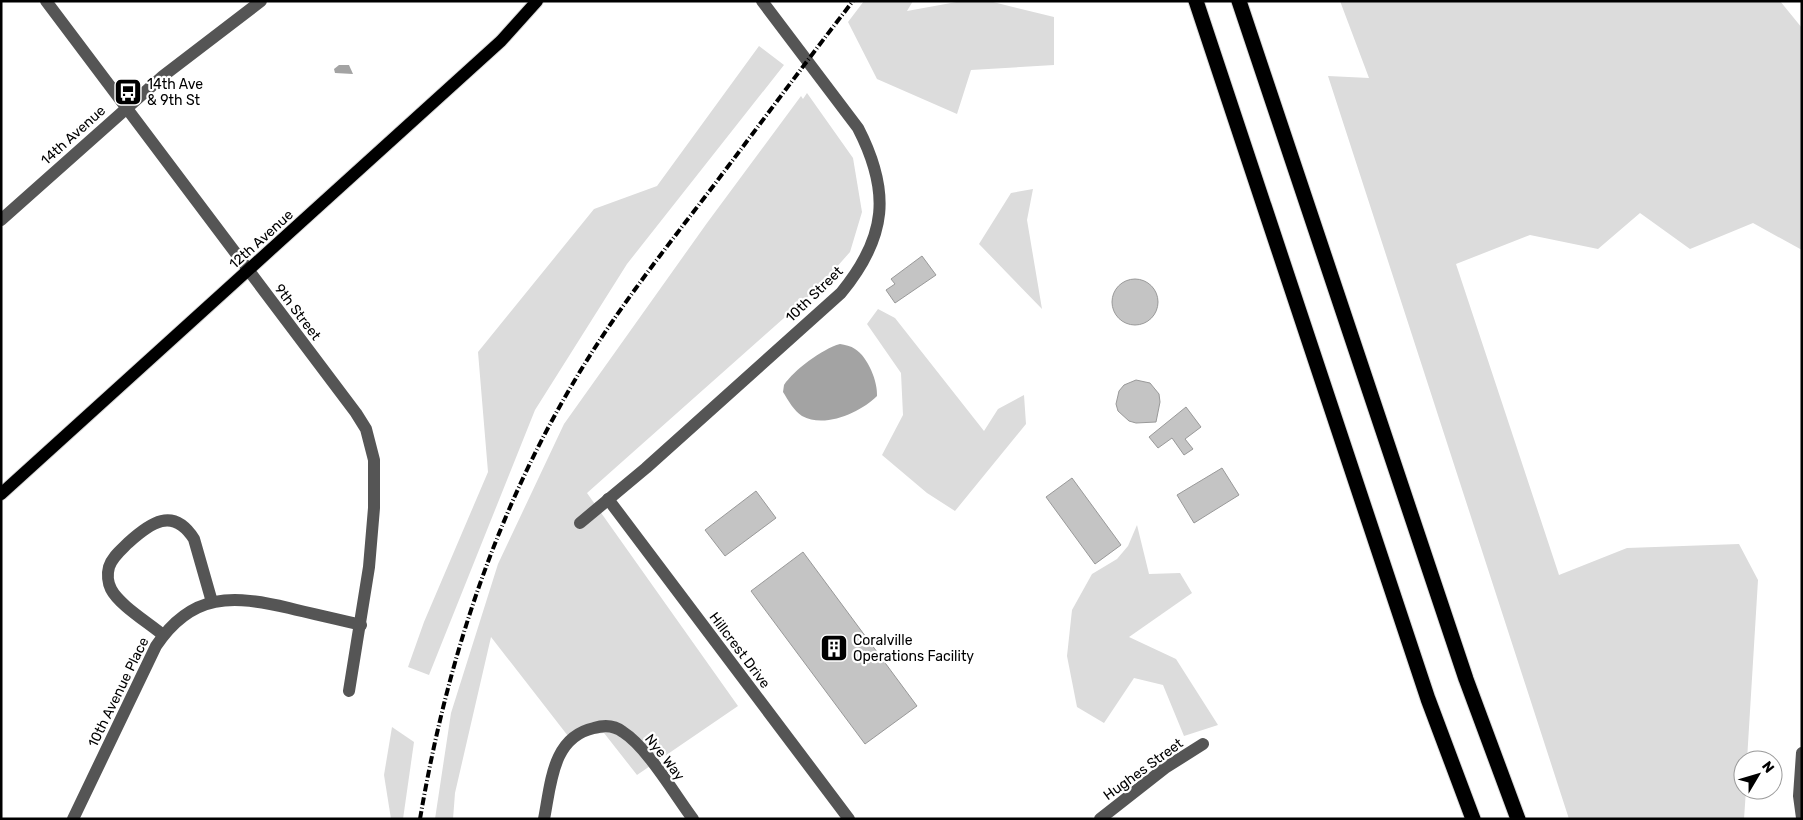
<svg xmlns="http://www.w3.org/2000/svg" width="1803" height="820" font-family="Rubik,sans-serif">
	<style>
		.green { fill: #dcdcdc }
		.water { fill: #a3a3a3 }
		.building { fill: #c4c4c4; stroke: #999 }
		.lines { fill: none; stroke-linecap: round; stroke-linejoin: round }
		.major-casing { stroke: #dbdbdb; stroke-width: 14 }
		.highway-casing { stroke: #dbdbdb; stroke-width: 17 }
		.minor { stroke: #555; stroke-width: 12 }
		.major { stroke: #000; stroke-width: 12 }
		.highway { stroke: #000; stroke-width: 15 }
		.rail { stroke: #000; stroke-width: 4; stroke-dasharray: 8 2.5 1 2.5; stroke-linecap: butt }
		.labels { text-anchor: middle; stroke-width: 4.5; stroke-linejoin: round; paint-order: stroke }
		.poi-label { font-size: 14px; fill: #000; stroke: #fff; text-anchor: start }
		.street-label { font-size: 14px; fill: #000; stroke: #fff }
	</style>
	<rect width="100%" height="100%" fill="#fff"/>
	<!-- green -->
	<g class="green">
		<polygon points="864,1 913,1 907,11 962,1 989,1 1054,17 1054,65 971,70 957,114 877,79 848,22"/>
		<polygon points="1340,1 1780,1 1802,28 1802,250 1753,223 1690,249 1640,213 1598,249 1530,235 1456,264 1559,575 1627,548 1739,544 1758,580 1747,760 1743,760 1743,790 1746,790 1744,819 1569,819 1328,76 1369,78"/>
		<polygon points="759,46 784,65 627,264 535,410 429,675 408,667 424,622 488,472 478,352 594,209 657,186"/>
		<polygon points="807,93 853,158 862,212 850,252 819,287 587,493 738,706 637,775 604,733 568,736 491,637 455,793 453,819 435,819 451,713 498,564 564,424 707,223 801,96 803,99"/>
		<polygon points="1033,189 1027,220 1042,309 979,244 1011,193"/>
		<polygon points="878,309 895,318 984,431 998,409 1024,395 1026,424 955,511 927,493 882,455 903,415 901,373 867,324"/>
		<polygon points="1137,525 1149,574 1180,573 1192,593 1129,637 1176,659 1218,725 1184,736 1163,685 1134,678 1104,723 1077,707 1067,656 1072,610 1092,574 1117,559 1128,546"/>
		<polygon points="392,727 414,742 403,819 391,819 384,775"/>
	</g>
	<!-- water -->
	<g class="water">
		<polygon points="339,65 349,65 353,74 335,73 334,69"/>
		<path d="M 840,344 C 845,345 851,346 855,349 C 868,357 878,382 877,396 C 861,412 825,429 802,416 C 794,411 788,400 783,392 L 784,385 C 794,370 822,349 840,344 Z"/>
	</g>
	<!-- building -->
	<g class="building">
		<polygon points="922,256 936,275 895,303 886,290 895,284 891,279"/>
		<circle cx="1135" cy="302" r="23"/>
		<polygon points="1136,380 1150,383 1159,394 1160,402 1156,422 1136,423 1129,421 1118,411 1116,404 1119,391 1124,385"/>
		<polygon points="1186,407 1201,427 1185,439 1193,449 1184,455 1172,438 1158,448 1149,437"/>
		<polygon points="1222,468 1239,495 1194,523 1177,495"/>
		<polygon points="1072,478 1121,545 1095,564 1046,497"/>
		<polygon points="756,491 776,518 725,556 705,530"/>
		<polygon points="803,552 917,706 865,744 751,591"/>
	</g>
	<g class="lines">
		<!-- major casing -->
		<g class="major-casing">
			<polyline id="major" points="1,494 501,41 537,1"/>
		</g>
		<!-- highway casing -->
		<g class="highway-casing">
			<g id="highway">
				<polyline points="1196,1 1428,699 1473,819"/>
				<polyline points="1239,1 1466,679 1518,819"/>
			</g>
		</g>
		<!-- minor -->
		<g class="minor">
			<polyline points="46,1 356,413 366,429 374,460 374,508 369,567 349,691"/>
			<polyline points="1,220 163,76 261,1"/>
			<polyline points="608,499 849,819"/>
			<path d="M 580,523 L 646,468 L 841,293 C 887,237 891,192 858,128 L 762,1"/>
			<path d="M 163,635 C 149,623 119,605 111,589 C 108,583 107,574 109,567 C 112,557 121,550 128,543 C 150,523 173,506 194,539 L 212,602"/>
			<polyline points="1802,753 1799,796 1802,818"/>
			<path d="M 73,819 L 156,646 C 192,592 233,595 289,608 C 313,614 337,619 361,625"/>
			<path d="M 544,819 C 551,784 552,737 594,728 C 604,725 614,725 623,732 C 647,747 675,795 693,819"/>
			<polyline points="1100,819 1165,768 1203,744"/>
		</g>
		<!-- major -->
		<use href="#major" class="major"/>
		<!-- highway -->
		<use href="#highway" class="highway"/>
		<!-- rail -->
		<path class="rail" d="M 420,819 C 446,666 493,519 572,385 C 612,316 662,253 711,189 C 758,127 805,63 853,1"/>
	</g>
	<!-- icons -->
	<defs>
		<g id="bus-square" transform="scale(1.4375)"><rect x="-9" y="-9" width="18" height="18" rx="4" fill="#000" stroke="#fff"/><path d="M-5-6H5V4H4V6H2V4H-2V6H-4V4H-5ZM-3.5-4V0h7V-4ZM-3.5 1.2v1.5H-2V1.2ZM2 1.2v1.5H3.5V1.2Z" fill="#fff"/></g>
		<g id="building-square" transform="scale(1.4375)"><rect x="-9" y="-9" width="18" height="18" rx="4" fill="#000" stroke="#fff"/><path d="M-4-6H4V6H1V3H-1V6H-4ZM-2.5-4.3h1.7v1.8h-1.7ZM.8-4.3h1.7v1.8H.8ZM-2.5-1h1.7V.8h-1.7ZM.8-1h1.7V.8H.8Z" fill="#fff"/></g>
	</defs>
	<g fill-rule="evenodd">
		<use href="#bus-square" x="128" y="92"/>
		<use href="#building-square" x="834" y="648"/>
	</g>
	<g class="labels">
		<!-- poi labels -->
		<g class="poi-label">
			<text x="147" y="89">14th Ave<tspan x="147" dy="16">&amp; 9th St</tspan></text>
			<text x="853" y="645">Coralville<tspan x="853" dy="16">Operations Facility</tspan></text>
		</g>
		<!-- street labels -->
		<g class="street-label">
			<text transform="translate(73 135) rotate(-42)" y="5">14th Avenue</text>
			<text transform="translate(261 239) rotate(-42)" y="5">12th Avenue</text>
			<text transform="translate(814 294) rotate(-44)" y="5">10th Street</text>
			<text transform="translate(298 312) rotate(53)" y="5">9th Street</text>
			<text transform="translate(740 650) rotate(53)" y="5">Hillcrest Drive</text>
			<text transform="translate(118 692) rotate(-64)" y="5">10th Avenue Place</text>
			<text transform="translate(665 757) rotate(52)" y="5">Nye Way</text>
			<text transform="translate(1143 769) rotate(-36)" y="5">Hughes Street</text>
		</g>
	</g>
	<!-- border -->
	<rect width="1803" height="820" fill="none" stroke="#000000" stroke-width="5"/>
	<!-- north arrow -->
	<g transform="translate(1758 775) rotate(52)"><circle r="24" fill="#ffffff" stroke="#999999"/>
	<path d="M0-4L9 19L0 12L-9 19Z" fill="#000000"/>
	<text y="-8" font-size="14" font-weight="bold" text-anchor="middle" fill="#000000">N</text>
	</g>
</svg>
